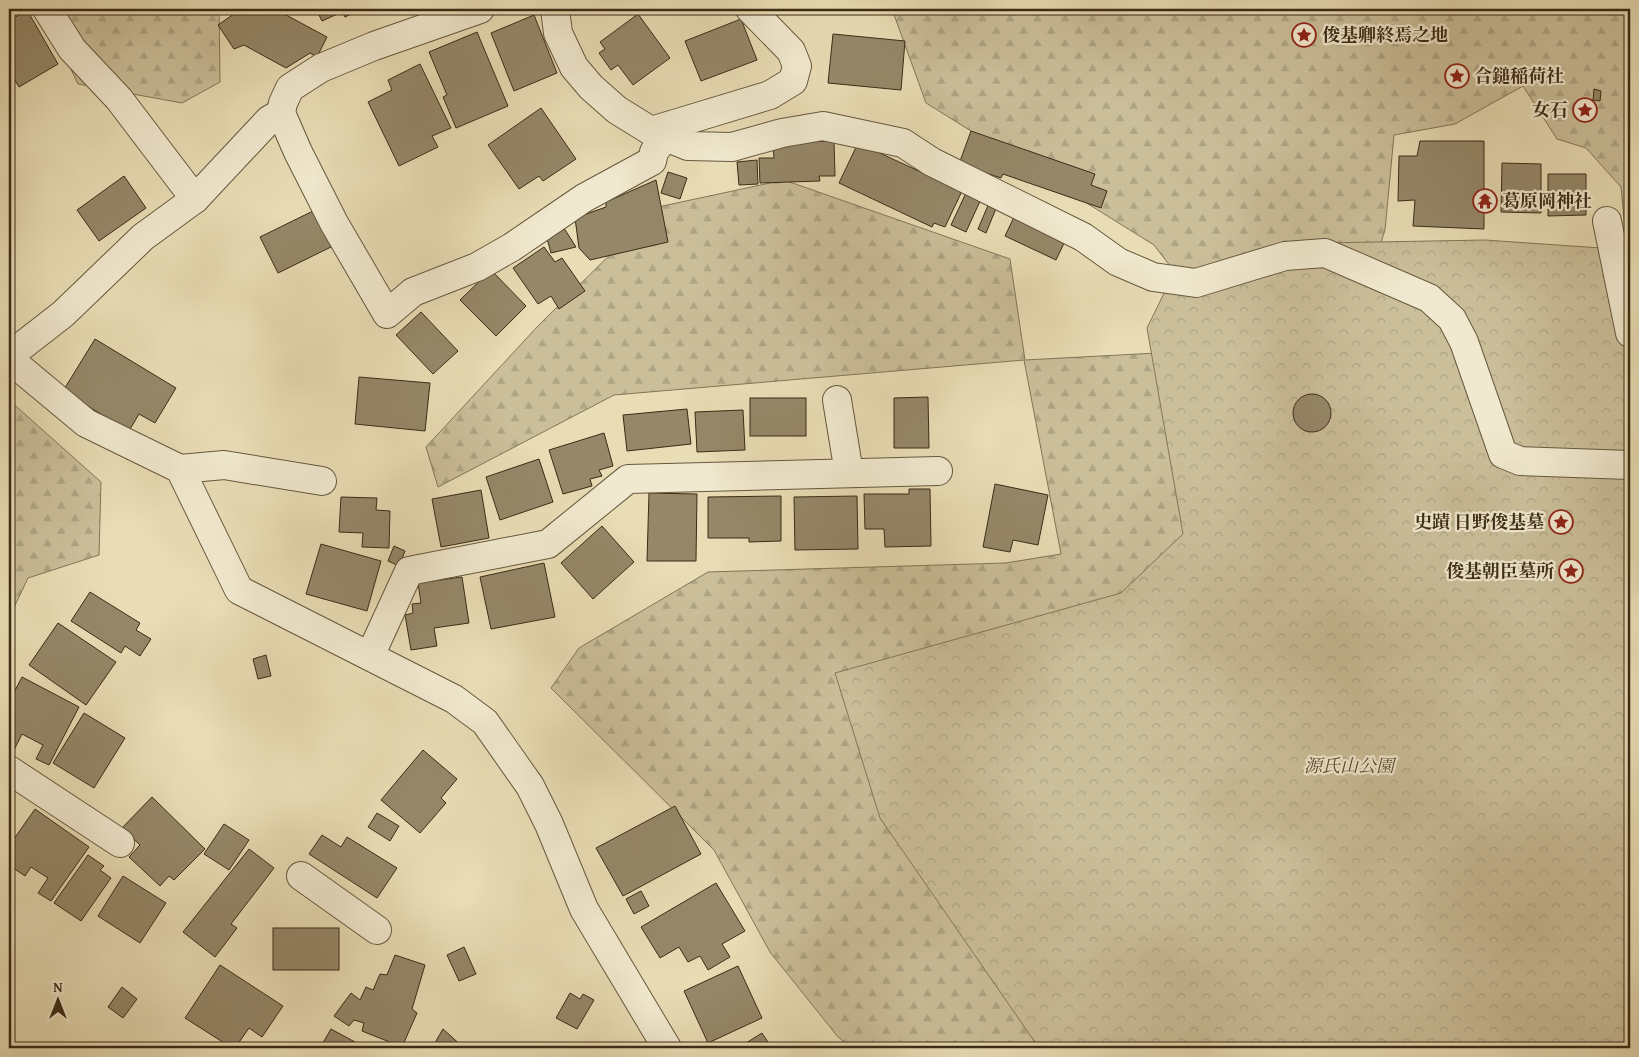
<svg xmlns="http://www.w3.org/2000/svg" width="1639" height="1057" font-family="'Gentium Book Plus','Noto Serif JP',serif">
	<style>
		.forest { fill: url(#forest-firs); stroke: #837558 }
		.park { fill: url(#park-crowns); stroke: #837558 }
		.building { fill: #958869; stroke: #3b2b16 }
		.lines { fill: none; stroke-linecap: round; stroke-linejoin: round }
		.minor-casing { stroke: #66583e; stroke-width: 30 }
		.minor { stroke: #f1e9cf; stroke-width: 28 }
		.labels { text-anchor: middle; stroke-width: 4.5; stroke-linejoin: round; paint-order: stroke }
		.poi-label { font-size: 18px; font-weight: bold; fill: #3b2b16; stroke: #f1e9cf; text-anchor: start }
		.park-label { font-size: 18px; font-style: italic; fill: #584930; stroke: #f1e9cf }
	</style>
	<defs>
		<pattern id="forest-firs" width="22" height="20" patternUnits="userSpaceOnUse" patternTransform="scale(1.25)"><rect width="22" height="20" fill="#cbbf9a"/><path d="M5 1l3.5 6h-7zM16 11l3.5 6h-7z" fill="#afa484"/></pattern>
		<pattern id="park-crowns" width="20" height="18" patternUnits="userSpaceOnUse" patternTransform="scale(1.25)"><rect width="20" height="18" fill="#cbbf9a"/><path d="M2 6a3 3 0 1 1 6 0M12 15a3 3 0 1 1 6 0" fill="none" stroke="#afa484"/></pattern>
	</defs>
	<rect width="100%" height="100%" fill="#e9ddb5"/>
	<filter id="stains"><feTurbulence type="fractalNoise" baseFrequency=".004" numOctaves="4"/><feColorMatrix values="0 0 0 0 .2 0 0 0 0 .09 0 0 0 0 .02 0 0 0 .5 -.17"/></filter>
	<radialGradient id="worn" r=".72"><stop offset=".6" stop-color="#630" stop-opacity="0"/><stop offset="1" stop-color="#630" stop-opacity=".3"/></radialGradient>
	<!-- forest -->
	<g class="forest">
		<polygon points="42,9 219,9 220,82 182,103 78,84"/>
		<polygon points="892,9 1630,9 1630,281 1621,187 1586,148 1557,139 1523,86 1455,124 1394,135 1385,230 1361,305 1214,323 1154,245 926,103"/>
		<polygon points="784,180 1010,259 1025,360 1176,352 1369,1048 852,1048 838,1037 770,952 714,850 551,688 579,648 708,572 1006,563 1061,554 1024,360 614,395 438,487 426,447 537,327 658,207"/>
		<polygon points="9,400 101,482 99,555 28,578 9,618"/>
	</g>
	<!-- park -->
	<polygon class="park" points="1485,240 1630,250 1630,1048 1039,1048 880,818 835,673 1121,593 1183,534 1147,328 1171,279 1319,243"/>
	<!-- building -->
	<g class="building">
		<polygon points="241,9 251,9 258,14 261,9 275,9 327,37 317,57 310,53 286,68 244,45 234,49 218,25"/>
		<polygon points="316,9 361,9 345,17 342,12 322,21"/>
		<polygon points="590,9 607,9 592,14"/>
		<polygon points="27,10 58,64 19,87 9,70 9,21"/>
		<polygon points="638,14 670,58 633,85 618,65 611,70 599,53 605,49 600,42"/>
		<polygon points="534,15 557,73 514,91 491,33"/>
		<polygon points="741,19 757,60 701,81 685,41"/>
		<polygon points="477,32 508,106 456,128 443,97 447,95 429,52"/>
		<polygon points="833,34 905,41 901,90 828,83"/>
		<polygon points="420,64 451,128 432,136 438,147 399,166 368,102 392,90 388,80"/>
		<polygon points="1594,89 1601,91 1600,101 1593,100"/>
		<polygon points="541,108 576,159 543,181 539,176 519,189 488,145"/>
		<polygon points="971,131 1095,174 1091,185 1107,191 1101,208 1003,174 1001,178 959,164"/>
		<polygon points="834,141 835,176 819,176 820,181 760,183 759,158 774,158 773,143"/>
		<polygon points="1420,141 1484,141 1484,229 1413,226 1415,200 1398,201 1399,156 1417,156"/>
		<polygon points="858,143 962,191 945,227 934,223 932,227 839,183"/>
		<polygon points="757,160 758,184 739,185 737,162"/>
		<polygon points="1502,163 1541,164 1541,213 1501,212"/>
		<polygon points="668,172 687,178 680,199 661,193"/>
		<polygon points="1548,174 1586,174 1586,215 1548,216"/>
		<polygon points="124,176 146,208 99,241 77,210"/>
		<polygon points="656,180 668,242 590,260 579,248 575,218 606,207 606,202"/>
		<polygon points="966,193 981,199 966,232 951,225"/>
		<polygon points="989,203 997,206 986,233 978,229"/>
		<polygon points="313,211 331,247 278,273 260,237"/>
		<polygon points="1015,215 1066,239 1056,260 1005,236"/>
		<polygon points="562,225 576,247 551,253 545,231"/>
		<polygon points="544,247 555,262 562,258 585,291 559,309 551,296 538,304 513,268"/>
		<polygon points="491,270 526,306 496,336 460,300"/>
		<polygon points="421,312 458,351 433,374 396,335"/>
		<polygon points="95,339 176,388 155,423 139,414 129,431 63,391"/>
		<polygon points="359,377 430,383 425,431 355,424"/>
		<circle cx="1312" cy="413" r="19"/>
		<polygon points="928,397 929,448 894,448 894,398"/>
		<rect x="750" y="398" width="56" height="38"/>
		<polygon points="687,409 691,444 627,451 623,415"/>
		<polygon points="743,410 745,450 697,452 695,412"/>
		<polygon points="604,433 613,466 599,470 602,476 590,479 592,486 563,494 549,450"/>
		<polygon points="539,459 553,502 500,520 486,477"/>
		<polygon points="995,484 1048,495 1038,545 1013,540 1010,552 983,547"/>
		<polygon points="909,489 930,489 931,546 885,547 884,529 865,529 864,494 909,494"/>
		<polygon points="481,490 489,538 441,547 432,499"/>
		<polygon points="649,493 697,494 696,561 647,561"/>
		<polygon points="781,496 781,541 749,542 749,538 708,538 708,497"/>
		<polygon points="857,496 858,549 795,550 794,497"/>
		<polygon points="341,497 377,498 376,510 390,511 389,548 362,547 363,533 339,532"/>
		<polygon points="602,526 634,562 593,599 561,563"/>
		<polygon points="321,544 381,561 367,611 306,594"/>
		<polygon points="394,546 405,551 399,566 388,561"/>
		<polygon points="544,563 555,617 491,629 480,577"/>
		<polygon points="462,577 469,623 434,628 437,646 411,650 405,615 413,613 412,604 421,603 418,583"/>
		<polygon points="90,592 140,623 136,630 151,639 140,656 125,646 121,653 71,621"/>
		<polygon points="58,623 116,662 86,705 29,665"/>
		<polygon points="266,655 271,676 258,679 253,659"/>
		<polygon points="22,677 79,707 49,765 36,759 43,745 22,734 14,750 9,748 9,702"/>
		<polygon points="84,713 125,738 94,788 53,763"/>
		<polygon points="423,750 457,779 441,798 446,803 420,833 381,800"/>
		<polygon points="152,797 205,849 174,880 169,876 160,886 129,857 140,845 122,828"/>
		<polygon points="675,806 701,854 623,896 596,848"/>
		<polygon points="35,809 89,847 51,901 38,893 48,878 31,867 25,876 9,865 9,846"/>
		<polygon points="377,813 399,826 390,841 368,827"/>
		<polygon points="224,824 249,840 229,870 204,854"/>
		<polygon points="322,835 341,847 347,837 397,868 377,898 309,854"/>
		<polygon points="249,849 274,868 231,924 237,928 215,957 183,932"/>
		<polygon points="88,855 104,866 100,870 111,878 81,921 54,903"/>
		<polygon points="123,876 166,903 140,943 98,916"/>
		<polygon points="716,883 745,931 722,944 730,957 708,970 700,956 688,962 679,947 660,958 641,927"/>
		<polygon points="641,891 649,906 634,914 626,899"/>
		<rect x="273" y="928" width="66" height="42"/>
		<polygon points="464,947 476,974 459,981 447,955"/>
		<polygon points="395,955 425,965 412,1009 417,1013 402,1047 362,1031 364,1023 354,1020 349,1026 334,1016 351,993 360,1000 366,987 373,990 380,974 387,975"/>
		<polygon points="220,965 283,1006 262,1037 249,1028 235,1048 232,1048 185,1018"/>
		<polygon points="738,966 762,1018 708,1043 684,991"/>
		<polygon points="122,987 137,999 123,1018 108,1007"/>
		<polygon points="570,993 580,999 583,994 594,1000 577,1029 556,1018"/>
		<polygon points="331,1029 366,1048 320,1048"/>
		<polygon points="443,1029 464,1048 441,1048 436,1041"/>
		<polygon points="762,1033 772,1048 738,1048"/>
	</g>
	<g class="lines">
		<!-- minor casing -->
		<g class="minor-casing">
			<g id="minor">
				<polyline points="47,9 72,49 119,99 195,199"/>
				<polyline points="480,9 374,46 321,68 290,88 283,103 281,113 298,152 334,223 387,314 413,292 477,267 512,247 584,198 652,161 654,152 665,137"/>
				<polyline points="555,9 558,33 574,67 591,87 617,110 651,131 688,146 732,147 782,133 823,126 903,143 932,162 1083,237 1118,262 1153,277 1196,283 1285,256 1325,253 1429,298 1452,319 1464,342 1503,454 1520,461 1630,465"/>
				<polyline points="651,131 770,95 793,81 797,66 791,51 750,9"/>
				<polyline points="1607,221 1630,333"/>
				<polyline points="9,356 63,314 143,237 195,199 269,120 281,113"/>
				<polyline points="9,359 86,423 180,469 239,590 454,699 485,722 530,786 549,824 584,909 667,1048"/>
				<polyline points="837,400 849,473"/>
				<polyline points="180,469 224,465 322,481"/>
				<polyline points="370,656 409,571 548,544 628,479 938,471"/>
				<polyline points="9,770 120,843"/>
				<polyline points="301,876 377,930"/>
			</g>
		</g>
		<!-- minor -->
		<use href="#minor" class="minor"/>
	</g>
	<!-- icons -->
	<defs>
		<g id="sight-ring" transform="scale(1.25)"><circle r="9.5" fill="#f1e9cf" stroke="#8f2418" stroke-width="1.5"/><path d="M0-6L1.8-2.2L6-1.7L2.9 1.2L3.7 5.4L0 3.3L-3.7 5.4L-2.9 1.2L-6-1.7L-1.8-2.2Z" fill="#8f2418"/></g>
		<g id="temple-ring" transform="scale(1.25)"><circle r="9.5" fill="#f1e9cf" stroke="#8f2418" stroke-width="1.5"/><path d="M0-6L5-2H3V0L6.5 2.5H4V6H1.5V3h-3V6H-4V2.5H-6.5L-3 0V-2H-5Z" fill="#8f2418"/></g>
	</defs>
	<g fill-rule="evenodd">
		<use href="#sight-ring" x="1304" y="35"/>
		<use href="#sight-ring" x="1457" y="76"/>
		<use href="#sight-ring" x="1585" y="110"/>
		<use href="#temple-ring" x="1485" y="201"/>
		<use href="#sight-ring" x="1561" y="522"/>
		<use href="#sight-ring" x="1571" y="571"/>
	</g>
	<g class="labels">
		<!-- poi labels -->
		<g class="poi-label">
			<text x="1322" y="41">俊基卿終焉之地</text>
			<text x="1474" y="82">合鎚稲荷社</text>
			<text x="1568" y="116" text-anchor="end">女石</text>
			<text x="1502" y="207">葛原岡神社</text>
			<text x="1544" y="528" text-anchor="end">史蹟 日野俊基墓</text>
			<text x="1554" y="577" text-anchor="end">俊基朝臣墓所</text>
		</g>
		<!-- park labels -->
		<g class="park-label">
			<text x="1349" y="772">源氏山公園</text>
		</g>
	</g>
	<!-- margin -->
	<rect width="1639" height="1057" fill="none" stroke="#e9ddb5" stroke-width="30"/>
	<rect x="10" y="10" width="1619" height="1037" fill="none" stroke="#3b2b16" stroke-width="2.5"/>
	<rect x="15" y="15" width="1609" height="1027" fill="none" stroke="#3b2b16"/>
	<!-- north arrow -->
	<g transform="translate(58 1000)" stroke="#f1e9cf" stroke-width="4" paint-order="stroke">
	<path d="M0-4L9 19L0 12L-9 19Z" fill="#3b2b16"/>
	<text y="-8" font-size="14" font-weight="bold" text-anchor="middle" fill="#3b2b16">N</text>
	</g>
	<rect width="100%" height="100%" filter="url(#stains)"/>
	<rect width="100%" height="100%" fill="url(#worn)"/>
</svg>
